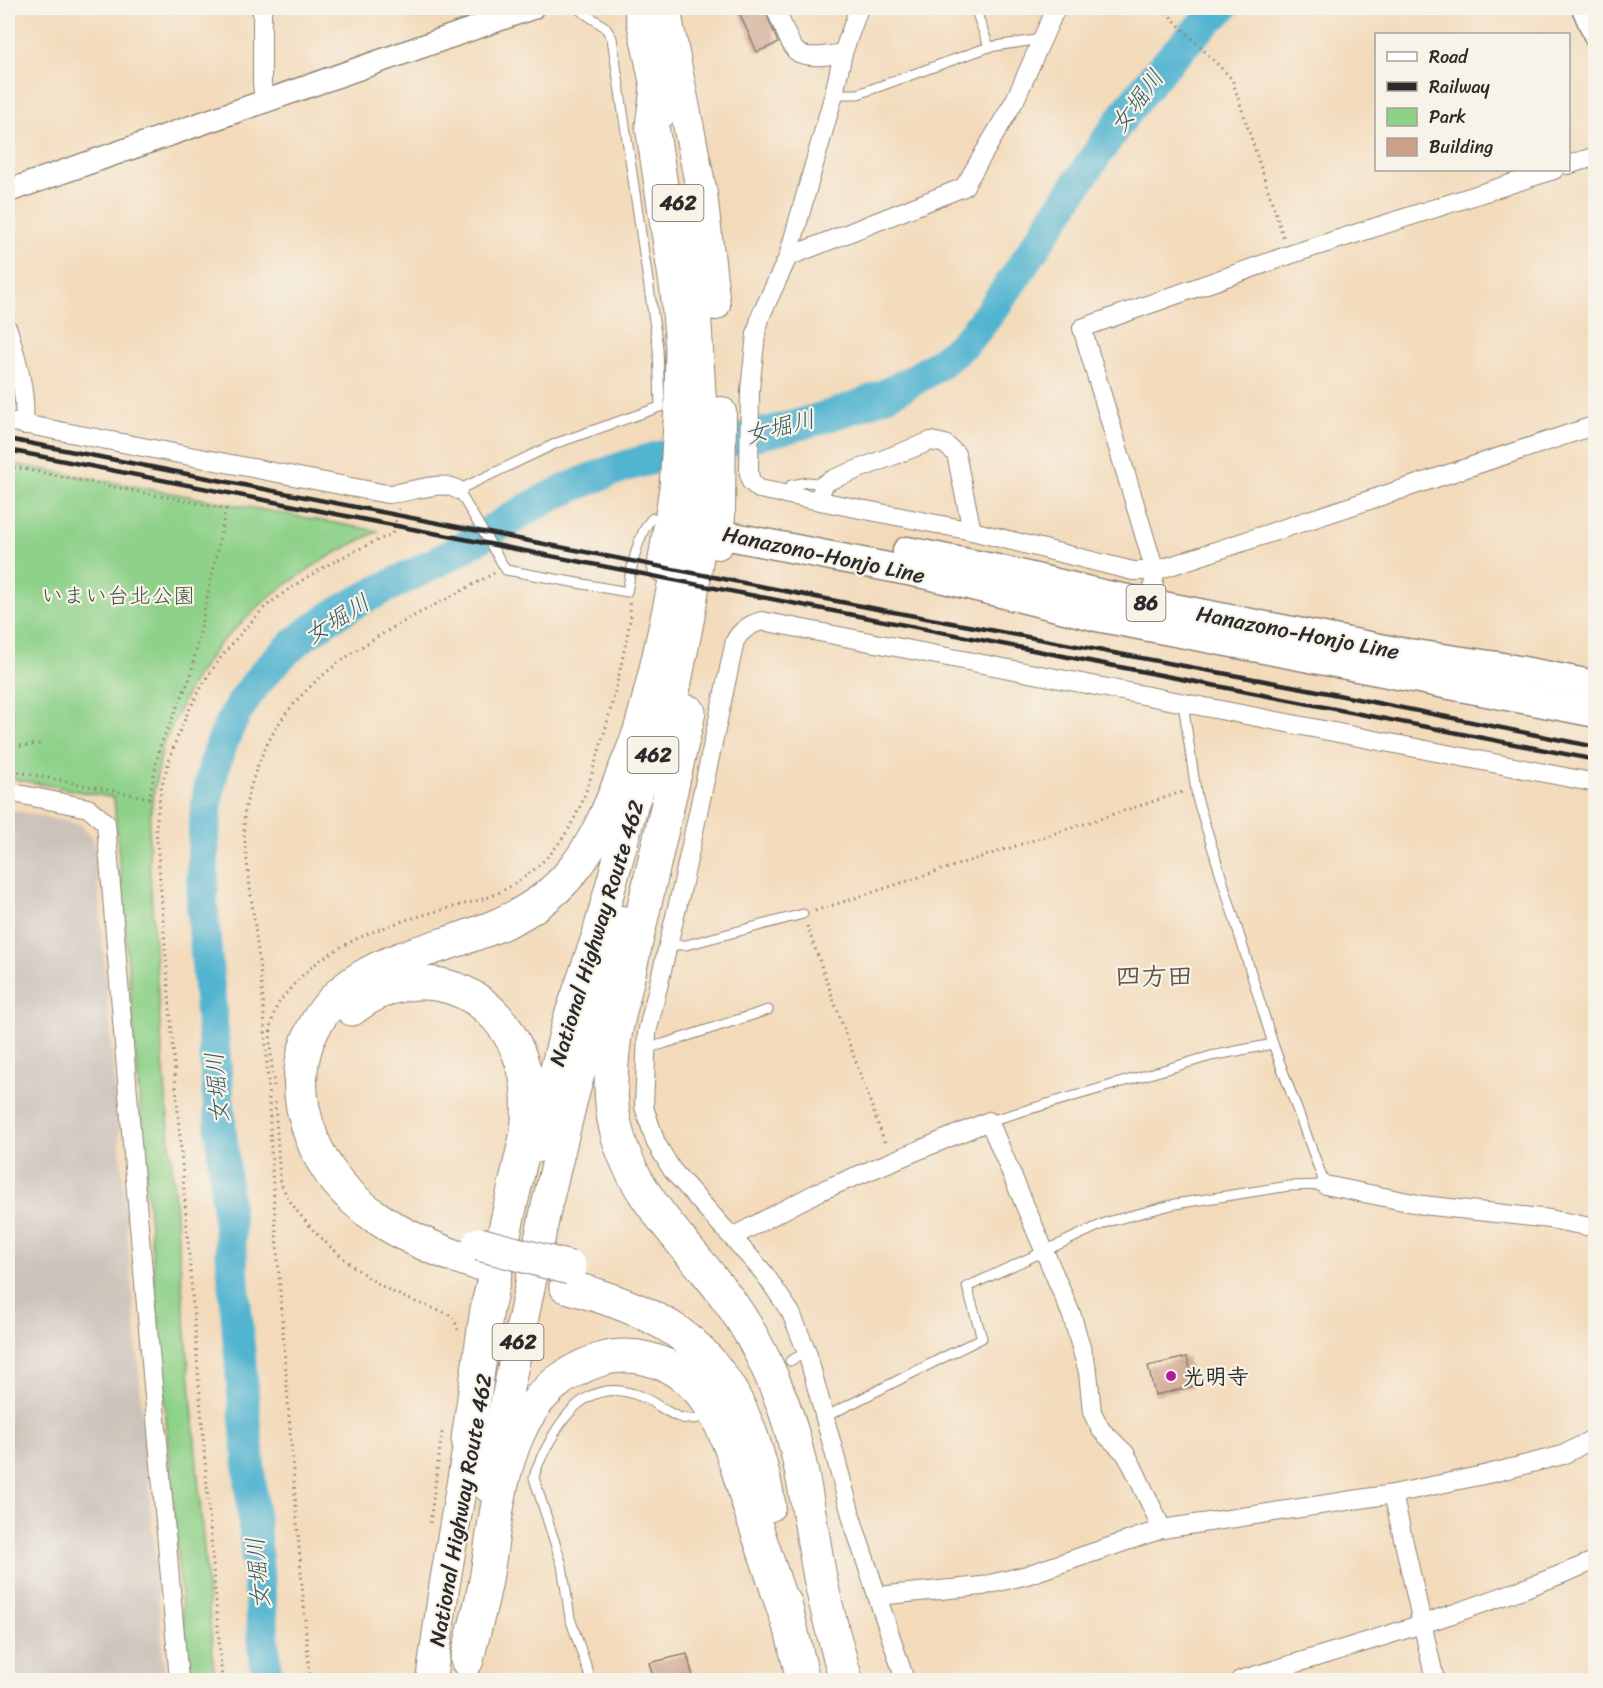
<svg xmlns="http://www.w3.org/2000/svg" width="1603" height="1688" font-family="Sriracha,'Klee One',sans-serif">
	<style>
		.industrial { fill: #ccc2b9 }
		.green { fill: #8ed189; stroke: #5c7e5a; stroke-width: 1.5 }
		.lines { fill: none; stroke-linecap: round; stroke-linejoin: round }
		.river { stroke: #51b4d0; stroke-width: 32 }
		.building { fill: #cc9f88 }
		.service-casing { stroke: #8f8272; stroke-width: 11 }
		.minor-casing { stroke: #8f8272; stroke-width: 20 }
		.tertiary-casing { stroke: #8f8272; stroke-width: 25 }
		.primary-casing { stroke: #8f8272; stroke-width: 31 }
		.trunk-casing { stroke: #8f8272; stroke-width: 32 }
		.motorway-casing { stroke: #8f8272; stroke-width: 35 }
		.path { stroke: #8f8272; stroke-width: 3; stroke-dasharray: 1.5 4.5; stroke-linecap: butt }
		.service { stroke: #fff; stroke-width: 9 }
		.minor { stroke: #fff; stroke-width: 18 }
		.tertiary { stroke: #fff; stroke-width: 22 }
		.primary { stroke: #fff; stroke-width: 28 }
		.trunk { stroke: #fff; stroke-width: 30 }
		.motorway { stroke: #fff; stroke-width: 33 }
		.rail { stroke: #2b2b2b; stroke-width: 4.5 }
		.motorway-bridge-casing { stroke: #8f8272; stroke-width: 35; stroke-linecap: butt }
		.motorway-bridge { stroke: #fff; stroke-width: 33 }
		.poi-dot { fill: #b5179e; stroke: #f7f3e8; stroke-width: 2 }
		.labels { text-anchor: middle; stroke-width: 4.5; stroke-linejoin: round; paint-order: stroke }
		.shield { fill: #f7f3e8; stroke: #686764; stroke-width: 1.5 }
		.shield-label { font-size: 21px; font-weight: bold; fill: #2b2b2b }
		.street-label { font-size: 22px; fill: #2b2b2b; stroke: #f7f3e8 }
		.park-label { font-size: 22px; fill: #445442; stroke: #f7f3e8 }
		.poi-label { font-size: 22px; font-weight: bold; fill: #2b2b2b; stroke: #f7f3e8; text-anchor: start }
		.water-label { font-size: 24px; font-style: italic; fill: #385b65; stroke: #f7f3e8 }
		.quarter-label { font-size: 26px; font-weight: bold; fill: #63544c; stroke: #f7f3e8 }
	</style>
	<rect width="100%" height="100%" fill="#f7f3e8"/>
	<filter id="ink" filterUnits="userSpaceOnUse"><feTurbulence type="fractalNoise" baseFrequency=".0167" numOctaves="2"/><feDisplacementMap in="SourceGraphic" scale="12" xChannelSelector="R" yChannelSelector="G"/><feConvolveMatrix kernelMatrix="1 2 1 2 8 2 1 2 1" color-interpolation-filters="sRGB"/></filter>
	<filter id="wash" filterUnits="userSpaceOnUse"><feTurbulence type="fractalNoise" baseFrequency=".008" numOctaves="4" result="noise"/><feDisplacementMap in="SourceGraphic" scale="24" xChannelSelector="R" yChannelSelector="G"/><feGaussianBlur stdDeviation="1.35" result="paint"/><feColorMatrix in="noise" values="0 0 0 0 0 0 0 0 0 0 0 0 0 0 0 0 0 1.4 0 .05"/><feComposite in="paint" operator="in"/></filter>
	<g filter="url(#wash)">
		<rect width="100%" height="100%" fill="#f3daba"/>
		<!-- industrial -->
		<polygon class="industrial" points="8,809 81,825 94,840 165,1680 8,1680"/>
		<!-- green -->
		<polygon class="green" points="8,463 378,531 324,559 271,595 219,644 192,683 163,745 152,802 149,827 149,858 159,1012 215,1680 188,1680 114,798 8,778"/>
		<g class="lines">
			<!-- river -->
			<path class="river" d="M 267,1680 L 202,904 C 203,870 202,835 207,802 C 219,713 270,651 346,608 C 382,588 421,572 457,551 C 478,539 498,526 519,514 C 552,494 596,475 633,464 C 739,433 858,427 948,357 C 970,341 985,319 1001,297 C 1025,263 1047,229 1070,194 C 1101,148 1132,100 1170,59 C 1186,41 1204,24 1222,8"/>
		</g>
		<g id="blocks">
			<!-- building -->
			<g class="building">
				<polygon points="737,8 764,8 778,43 757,52"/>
				<polygon points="1187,1357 1194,1386 1155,1395 1148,1366"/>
				<polygon points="687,1654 694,1680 654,1680 649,1663"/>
			</g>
		</g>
	</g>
	<g filter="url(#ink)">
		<use href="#blocks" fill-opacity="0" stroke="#8f8272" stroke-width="1.5"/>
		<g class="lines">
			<!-- service casing -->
			<g class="service-casing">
				<g id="service">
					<path d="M 577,8 L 605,27 L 612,38 L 658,348 L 660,407 L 557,443 L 458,490 L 506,570 L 627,592 C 630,574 639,528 653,518"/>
					<polyline points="975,8 989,47"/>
					<polyline points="834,94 858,94 989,47 1042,39"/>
					<polyline points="791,485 808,482 824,484"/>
					<polyline points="669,945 686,945 803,914"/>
					<polyline points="646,1048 663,1044 768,1010"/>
					<polyline points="989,1121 1211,1056 1273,1044"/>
					<polyline points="790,1361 807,1352"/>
					<polyline points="825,1417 982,1338 967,1287 1107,1222 1175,1204 1289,1186 1325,1185 1273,1044 1197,798 1183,703"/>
					<path d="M 591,1680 L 570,1618 L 562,1565 L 534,1478 C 536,1466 542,1456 548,1445 C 568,1406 596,1377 642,1397 C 662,1405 677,1424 699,1418"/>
				</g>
			</g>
			<!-- minor casing -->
			<g class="minor-casing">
				<g id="minor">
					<polyline points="262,8 262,83 264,102"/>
					<path d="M 775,8 C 779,16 790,46 796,51 C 805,60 832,55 843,53"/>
					<polyline points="859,8 843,53 834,94 788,257 761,315 756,334 750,390 749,473 751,482 759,489 972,531 1133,571 1155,571 1596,425"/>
					<polyline points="1568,165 1596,156"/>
					<polyline points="788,257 964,187 1015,100 1056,8"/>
					<path d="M 8,329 C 17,360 27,392 24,425"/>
					<path d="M 8,421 L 387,494 C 409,494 440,478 458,490"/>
					<polyline points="821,493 824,484 833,479 931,441 945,444 956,454 972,531"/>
					<polyline points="1151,604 1155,571 1082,328 1289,255 1554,170"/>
					<polyline points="8,792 88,808 106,823 136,1192 179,1680"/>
					<polyline points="1325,1185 1423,1205 1550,1219 1596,1228"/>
					<polyline points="732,1237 818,1192 989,1121 1072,1316 1088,1372 1092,1412 1101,1430 1125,1453 1133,1467 1162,1529 1393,1494 1488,1474 1563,1455 1596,1437"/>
					<polyline points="1393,1494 1435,1680"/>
					<polyline points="877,1596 982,1586 1027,1575 1162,1529"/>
					<path d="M 905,1680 L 854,1526 L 807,1352 L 791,1313 L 764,1273 L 672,1170 L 656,1143 L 644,1107 L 647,1033 L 682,887 L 735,641 C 741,630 750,624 762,621 L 1596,783"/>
					<path d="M 1240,1680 C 1360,1644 1480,1609 1596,1560"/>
				</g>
			</g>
			<!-- tertiary casing -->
			<g class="tertiary-casing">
				<g id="tertiary">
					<polyline points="1583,8 1596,38"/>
					<polyline points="8,191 532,8"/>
				</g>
			</g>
			<!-- primary casing -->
			<g class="primary-casing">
				<g id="primary">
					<polyline points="701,525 719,534 928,575 1097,617 1596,713"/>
					<polyline points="907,551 1002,570 1107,595 1395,651 1497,666 1596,685"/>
				</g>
			</g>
			<!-- trunk casing -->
			<g class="trunk-casing">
				<g id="trunk">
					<polyline points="639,8 661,113"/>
					<polyline points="665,8 702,194 715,305"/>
					<polyline points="718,544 720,516 721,412"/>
					<polyline points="535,1148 568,1020 597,936 633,804 671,709 690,614 698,560 701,525 698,483 701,401 695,299 679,208"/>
					<polyline points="488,1487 547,1204 572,1101 622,921"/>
					<polyline points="431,1680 444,1588 473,1417"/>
				</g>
			</g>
			<!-- motorway casing -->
			<g class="motorway-casing">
				<g id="motorway">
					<polyline points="657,88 652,126 677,291 682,347 681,406 676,488 664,566"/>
					<path d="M 689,712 L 616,1029 C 611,1062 608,1096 616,1129 C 632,1197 687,1243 727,1298 C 751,1330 768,1365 782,1402 C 802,1455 808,1510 818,1566 C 824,1604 836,1643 846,1680"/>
					<path d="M 352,1009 C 419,956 502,988 524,1069 C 530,1091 529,1112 527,1133 L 487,1309 L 468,1439"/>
					<path d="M 476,1263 C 408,1242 337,1207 311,1136 C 299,1104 296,1072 308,1040 C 341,958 428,956 498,925 C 527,913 553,895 573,870 C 595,843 608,812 621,779 C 628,761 637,743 642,724 C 658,668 669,609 681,552 L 686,539 L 701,525"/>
					<path d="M 566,1286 C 604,1297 643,1309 676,1331 C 733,1370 758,1440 769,1505"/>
					<polyline points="785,1603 803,1680"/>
					<path d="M 467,1660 C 473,1633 481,1607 486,1580 C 494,1532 498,1479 518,1434 C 534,1397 560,1373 599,1360 C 615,1355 632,1355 648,1359 C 717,1376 731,1450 750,1509 C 763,1547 776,1586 789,1625"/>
				</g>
			</g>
			<!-- path -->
			<g class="path">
				<polyline points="1162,8 1232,79 1284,239"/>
				<polyline points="8,466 226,509 190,678 160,746 149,798 8,770"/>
				<polyline points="8,747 41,744"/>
				<polyline points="815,911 1182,792"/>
				<polyline points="807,926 886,1146"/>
				<path d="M 274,1086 C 272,1063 267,1036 274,1013 C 278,1002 287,992 295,983 C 344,929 423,916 490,897 C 520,883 548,862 566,833 C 581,810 589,783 597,757 C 612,709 622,664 631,615 L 629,603"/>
				<path d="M 275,1102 L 280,1180 C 290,1215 346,1264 377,1283 C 400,1298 428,1306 453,1316 L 458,1330"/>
				<polyline points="430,1523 442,1432"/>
				<path d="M 222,1680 L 156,828 C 158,812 159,794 164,778 C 179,722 206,669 247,627 C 254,619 261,610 269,604 C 307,574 348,553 392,534 L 399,509"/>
				<path d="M 310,1680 C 296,1516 284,1351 273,1187 C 270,1129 268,1071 264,1014 C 261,969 254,923 249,878 C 247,857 242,832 245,810 C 250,785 259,758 272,735 C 316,656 419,616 494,573"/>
			</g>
			<!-- service -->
			<use href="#service" class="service"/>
			<!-- minor -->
			<use href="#minor" class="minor"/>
			<!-- tertiary -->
			<use href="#tertiary" class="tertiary"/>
			<!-- primary -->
			<use href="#primary" class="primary"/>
			<!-- trunk -->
			<use href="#trunk" class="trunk"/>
			<!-- motorway -->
			<use href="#motorway" class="motorway"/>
			<!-- rail -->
			<g class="rail">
				<polyline points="8,439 877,609 1308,689 1596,747"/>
				<polyline points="8,450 1596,760"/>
			</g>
			<!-- motorway-bridge casing -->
			<g class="motorway-bridge-casing">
				<polyline id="motorway-bridge" points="479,1244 570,1268"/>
			</g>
			<!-- motorway-bridge -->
			<use href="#motorway-bridge" class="motorway-bridge"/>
		</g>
	</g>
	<!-- markers -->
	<circle class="poi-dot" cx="1171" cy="1376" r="6"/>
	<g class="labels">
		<!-- shield labels -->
		<g class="shield">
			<rect x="652.5" y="185" width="51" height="36" rx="4.5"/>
			<rect x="1126.5" y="585" width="39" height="36" rx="4.5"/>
			<rect x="627.5" y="737" width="51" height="36" rx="4.5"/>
			<rect x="492.5" y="1324" width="51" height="36" rx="4.5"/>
		</g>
		<g class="shield-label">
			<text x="678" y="210">462</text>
			<text x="1146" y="610">86</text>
			<text x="653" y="762">462</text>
			<text x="518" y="1349">462</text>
		</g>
		<!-- street labels -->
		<g class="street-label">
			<text transform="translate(824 554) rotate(12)" y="8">Hanazono-Honjo Line</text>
			<text transform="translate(1298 632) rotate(11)" y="8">Hanazono-Honjo Line</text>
			<text transform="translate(596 933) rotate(-73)" y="8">National Highway Route 462</text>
			<text transform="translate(460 1510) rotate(-80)" y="8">National Highway Route 462</text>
		</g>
		<!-- park labels -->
		<g class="park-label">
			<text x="118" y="603">いまい台北公園</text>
		</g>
		<!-- poi labels -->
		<g class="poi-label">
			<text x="1183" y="1384">光明寺</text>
		</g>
		<!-- water labels -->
		<g class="water-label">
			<text transform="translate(1137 101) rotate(-53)" y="8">女堀川</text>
			<text transform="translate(780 427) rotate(-14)" y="8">女堀川</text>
			<text transform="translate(337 619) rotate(-32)" y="8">女堀川</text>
			<text transform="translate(217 1088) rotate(-95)" y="8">女堀川</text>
			<text transform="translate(258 1573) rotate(-95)" y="8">女堀川</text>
		</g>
		<!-- quarter labels -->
		<g class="quarter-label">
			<text x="1154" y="985">四方田</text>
		</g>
	</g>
	<!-- margin -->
	<rect width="1603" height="1688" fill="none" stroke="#f7f3e8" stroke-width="30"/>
	<!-- legend -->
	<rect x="1375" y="33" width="195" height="138" fill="#f7f3e8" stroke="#a5a39c" stroke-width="1.5"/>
	<rect x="1387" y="52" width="30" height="9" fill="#ffffff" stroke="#a5a39c" stroke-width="1.5"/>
	<text x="1429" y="63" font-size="18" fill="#2b2b2b">Road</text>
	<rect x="1387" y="82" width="30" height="9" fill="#2b2b2b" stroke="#a5a39c" stroke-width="1.5"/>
	<text x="1429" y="93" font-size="18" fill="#2b2b2b">Railway</text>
	<rect x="1387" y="108" width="30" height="18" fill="#8ed189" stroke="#a5a39c" stroke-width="1.5"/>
	<text x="1429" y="123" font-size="18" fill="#2b2b2b">Park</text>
	<rect x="1387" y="138" width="30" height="18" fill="#cc9f88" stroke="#a5a39c" stroke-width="1.5"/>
	<text x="1429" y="153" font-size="18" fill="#2b2b2b">Building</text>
</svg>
